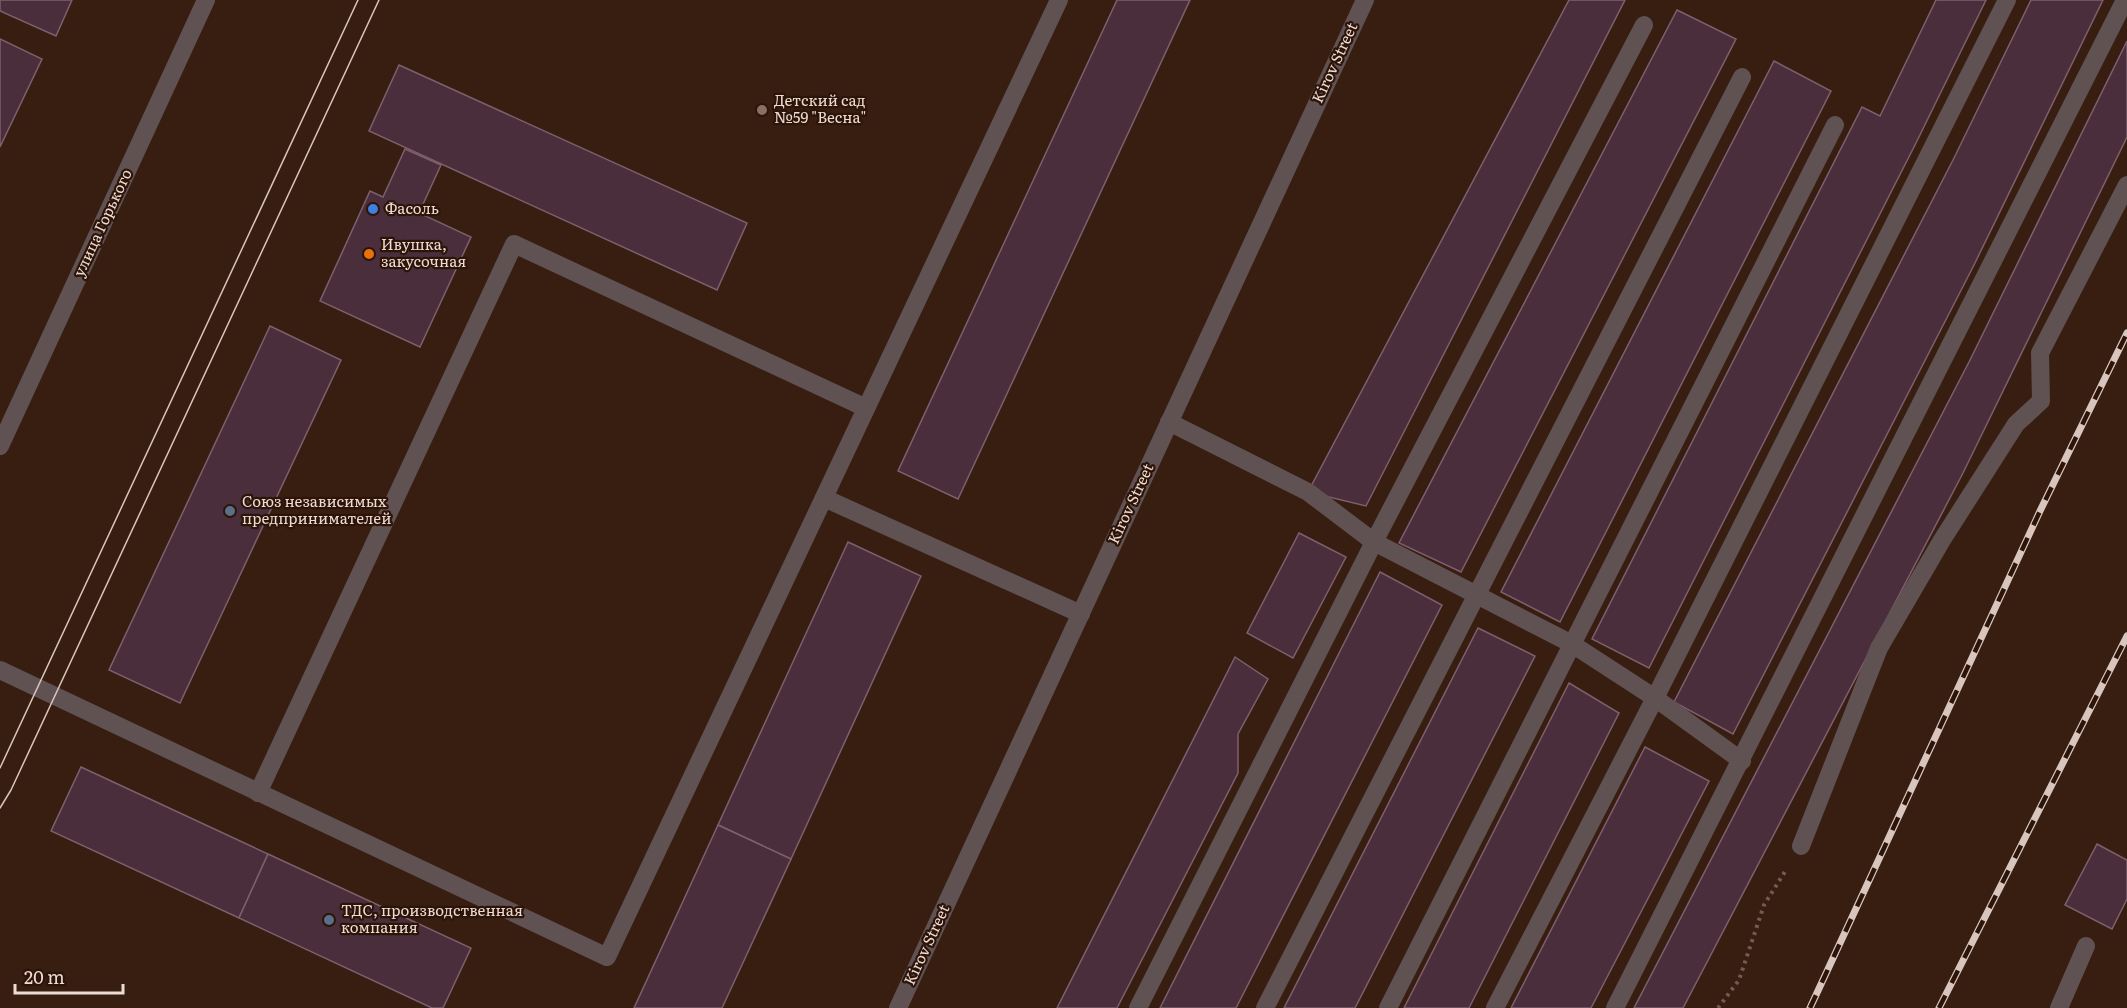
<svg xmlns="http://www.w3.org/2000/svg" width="2127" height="1008" font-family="Literata,serif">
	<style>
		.building { fill: #4a2e3b; stroke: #7f5f6d; stroke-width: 1.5 }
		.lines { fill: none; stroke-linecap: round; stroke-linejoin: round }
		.path { stroke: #725b50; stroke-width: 4; stroke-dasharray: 3 4.5; stroke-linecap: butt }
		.minor { stroke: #605153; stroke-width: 18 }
		.tram { stroke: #d8c5bd; stroke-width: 1.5 }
		.rail-casing { stroke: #d8c5bd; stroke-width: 7 }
		.rail { stroke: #2d1408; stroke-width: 4.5; stroke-dasharray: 14; stroke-linecap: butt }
		.education-dot { fill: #8d6e63; stroke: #2d1408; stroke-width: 2 }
		.shop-dot { fill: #3f7fe0; stroke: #2d1408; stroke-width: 2 }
		.food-dot { fill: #e8710a; stroke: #2d1408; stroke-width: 2 }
		.service-dot { fill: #5c6f8a; stroke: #2d1408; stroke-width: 2 }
		.labels { text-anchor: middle; stroke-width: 4.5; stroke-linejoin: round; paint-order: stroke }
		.street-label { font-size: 15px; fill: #eddbd3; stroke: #2d1408 }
		.poi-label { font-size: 15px; fill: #eddbd3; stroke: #2d1408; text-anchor: start }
	</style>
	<rect width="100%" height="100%" fill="#371e11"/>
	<!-- building -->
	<g class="building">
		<polygon points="0,0 72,0 56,36 0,11"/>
		<polygon points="1117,0 1190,0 958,499 898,471"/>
		<polygon points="1569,0 1625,0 1366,506 1308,492"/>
		<polygon points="1936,0 1986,0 1916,143 1649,668 1592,639 1862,107 1880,116"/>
		<polygon points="2031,0 2103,0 1973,267 1733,734 1674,702 1954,158"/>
		<polygon points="1677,10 1736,39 1461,572 1399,543"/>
		<polygon points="0,39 42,59 0,147"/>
		<polygon points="2127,41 2127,137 1963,473 1683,1008 1634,1008 1969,362"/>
		<polygon points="1774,61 1831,91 1560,622 1501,592"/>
		<polygon points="399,65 747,223 717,290 369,131"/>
		<polygon points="405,149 441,165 419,213 471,237 420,347 320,301 370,191 383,197"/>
		<polygon points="270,326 341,360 180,703 109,670"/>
		<polygon points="1299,533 1346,557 1293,658 1247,633"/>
		<polygon points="848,542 921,576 791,859 718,825"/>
		<polygon points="1380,572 1442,605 1236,1008 1160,1008"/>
		<polygon points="1478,628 1535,656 1355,1008 1284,1008"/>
		<polygon points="1235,657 1268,679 1238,734 1238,773 1117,1008 1057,1008"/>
		<polygon points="1569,683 1619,713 1469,1008 1404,1008"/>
		<polygon points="1645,747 1709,781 1591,1008 1511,1008"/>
		<polygon points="81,767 268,854 239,918 51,831"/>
		<polygon points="718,825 791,859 722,1008 634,1008"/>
		<polygon points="2097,844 2127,860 2127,899 2112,929 2065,905"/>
		<polygon points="268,854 471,948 443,1008 432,1008 239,918"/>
	</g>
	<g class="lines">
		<!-- path -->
		<polyline class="path" points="1718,1008 1739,980 1764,905 1786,870"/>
		<!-- minor -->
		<g class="minor">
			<polyline points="1169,422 1308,492 1374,542 1572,644 1655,698 1742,761"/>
			<polyline points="0,446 206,0"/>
			<polyline points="824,498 1081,614"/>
			<polyline points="0,670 607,957 1059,0"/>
			<polyline points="258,793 514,244 866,408"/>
			<polyline points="1801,846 1879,648 1942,540 2016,424 2041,401 2040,353 2127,185"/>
			<polyline points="898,1008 1365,0"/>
			<polyline points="1138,1008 1374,542 1644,25"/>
			<polyline points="1265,1008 1742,77"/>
			<polyline points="1388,1008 1835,125"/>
			<polyline points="1495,1008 1655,698 2007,0"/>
			<polyline points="1615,1008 2125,0"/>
			<polyline points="2059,1008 2086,946"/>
		</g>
		<!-- tram -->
		<g class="tram">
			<polyline points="0,768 358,0"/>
			<polyline points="0,808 11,790 379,0"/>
		</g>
		<!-- rail casing -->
		<g class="rail-casing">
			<g id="rail">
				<polyline points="1810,1008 2040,511 2127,333"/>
				<polyline points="1939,1008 2127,636"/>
			</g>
		</g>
		<!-- rail -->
		<use href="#rail" class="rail"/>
	</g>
	<!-- markers -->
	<circle class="education-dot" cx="762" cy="110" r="6"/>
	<circle class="shop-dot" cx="373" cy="209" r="6"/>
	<circle class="food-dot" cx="369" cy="254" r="6"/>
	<g class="service-dot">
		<circle cx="230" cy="511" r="6"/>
		<circle cx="329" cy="920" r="6"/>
	</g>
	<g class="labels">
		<!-- street labels -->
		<g class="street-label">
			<text transform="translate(1335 63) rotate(-65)" y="5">Kirov Street</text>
			<text transform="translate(103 223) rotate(-65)" y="5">улица Горького</text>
			<text transform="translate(1131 504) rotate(-65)" y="5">Kirov Street</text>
			<text transform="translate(927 945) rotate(-65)" y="5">Kirov Street</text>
		</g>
		<!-- poi labels -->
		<g class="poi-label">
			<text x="774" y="106">Детский сад<tspan x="774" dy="17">№59 "Весна"</tspan></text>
			<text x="385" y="214">Фасоль</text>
			<text x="381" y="250">Ивушка,<tspan x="381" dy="17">закусочная</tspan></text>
			<text x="242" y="507">Союз независимых<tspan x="242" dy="17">предпринимателей</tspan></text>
			<text x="341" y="916">ТДС, производственная<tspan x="341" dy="17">компания</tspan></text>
		</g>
	</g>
	<!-- scale -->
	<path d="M15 984v9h108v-9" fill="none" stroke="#eddbd3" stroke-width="3"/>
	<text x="24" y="984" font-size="18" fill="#eddbd3" stroke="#2d1408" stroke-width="4.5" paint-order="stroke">20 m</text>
</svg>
